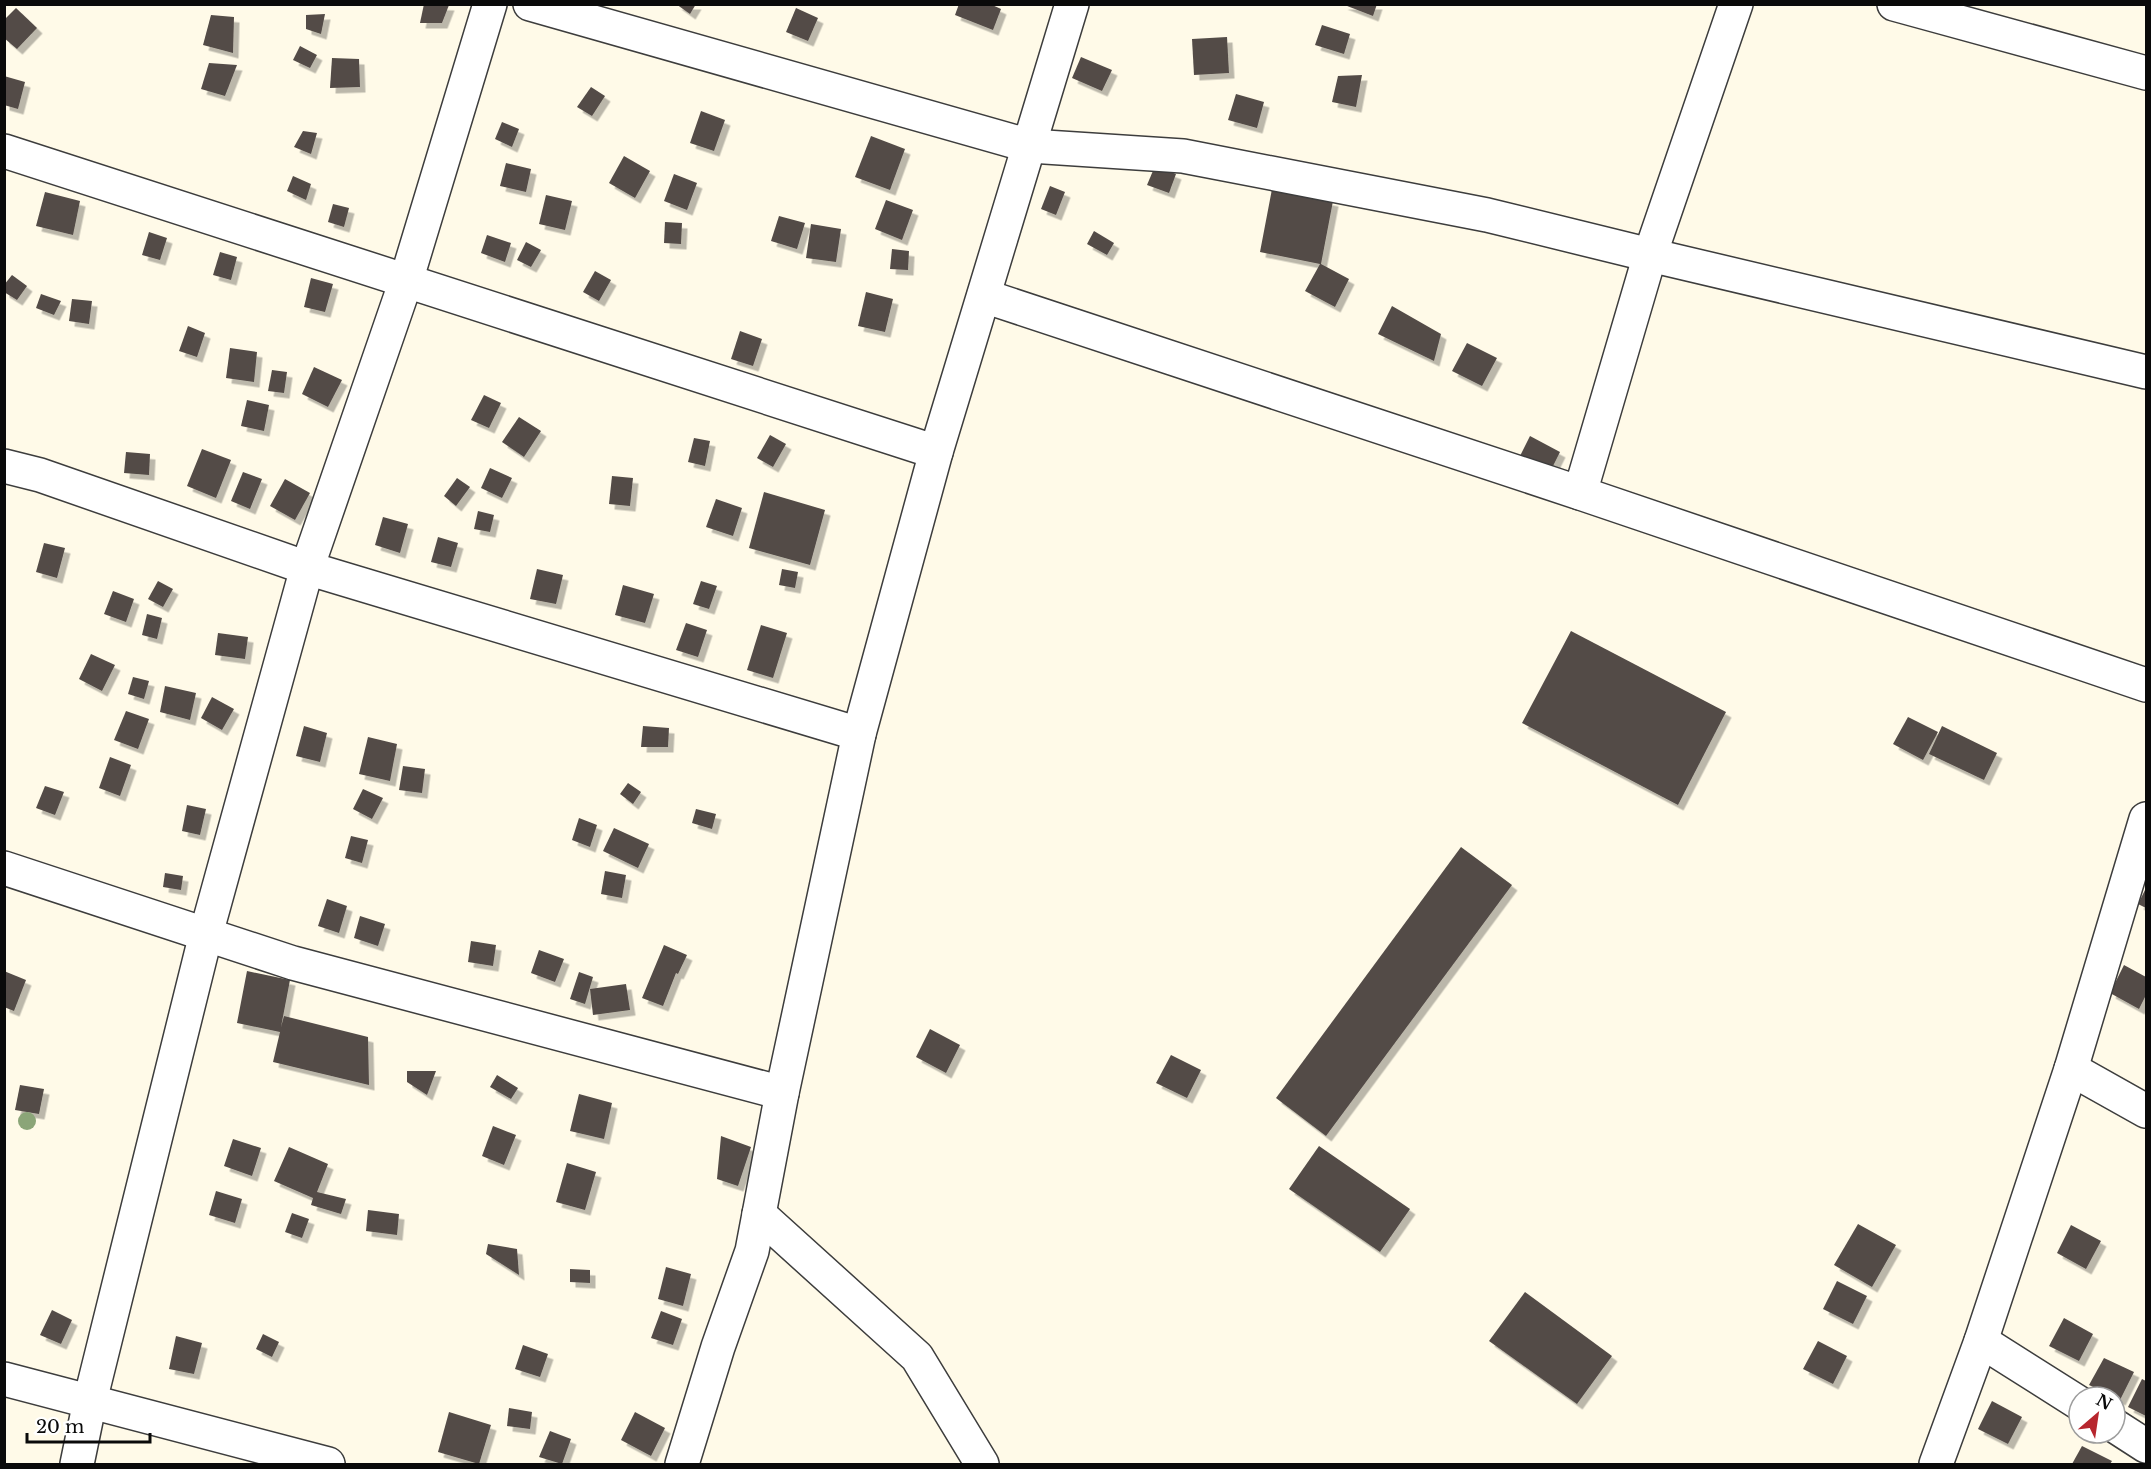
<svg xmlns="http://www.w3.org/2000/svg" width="2151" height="1469" font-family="'Libre Baskerville',serif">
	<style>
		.building { fill: #534b47; filter: url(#shadow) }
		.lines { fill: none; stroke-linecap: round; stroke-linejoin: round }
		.minor-casing { stroke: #3d3d3d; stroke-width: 36 }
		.minor { stroke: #fff; stroke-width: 33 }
		.tree { fill: #8ba578 }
	</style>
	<defs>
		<filter id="shadow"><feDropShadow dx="5.5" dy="5.5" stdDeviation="0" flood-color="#0004"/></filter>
	</defs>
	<rect width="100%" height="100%" fill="#fffae8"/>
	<!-- building -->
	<g class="building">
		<polygon points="424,4 449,5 442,23 420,23"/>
		<polygon points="676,4 696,4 690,14"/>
		<polygon points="959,4 990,4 1001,9 993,30 955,15"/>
		<polygon points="1342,4 1377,4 1373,16"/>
		<polygon points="16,8 37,28 17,49 4,38 4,20"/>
		<polygon points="796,8 818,18 808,41 786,32"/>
		<polygon points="325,14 321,34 306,29 306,15"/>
		<polygon points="211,15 234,17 233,53 203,45"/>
		<polygon points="1322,25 1350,34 1344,54 1315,45"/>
		<polygon points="1227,37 1229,73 1194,75 1192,39"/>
		<polygon points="300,46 317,55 310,68 293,60"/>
		<polygon points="1081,57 1112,70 1102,91 1072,78"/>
		<polygon points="332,58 359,59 360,87 330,88"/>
		<polygon points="209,63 237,65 225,96 201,89"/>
		<polygon points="1362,75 1356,107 1332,102 1338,76"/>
		<polygon points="4,76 25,82 18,109 4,105"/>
		<polygon points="591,87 605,96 592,116 577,107"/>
		<polygon points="1236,94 1264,102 1257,128 1228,120"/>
		<polygon points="701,111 725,120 714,151 690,143"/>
		<polygon points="502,122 519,129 512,147 495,139"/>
		<polygon points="303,131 317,133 311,154 294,147"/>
		<polygon points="871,136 905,149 890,190 855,177"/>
		<polygon points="624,156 650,171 635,198 609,183"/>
		<polygon points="506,163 531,169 526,192 500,186"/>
		<polygon points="1155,166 1176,174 1169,193 1147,185"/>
		<polygon points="674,174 697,183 687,210 664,201"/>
		<polygon points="293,176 311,184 306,200 287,191"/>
		<polygon points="1050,186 1065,192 1056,215 1041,209"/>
		<polygon points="1272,189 1333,201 1321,264 1349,279 1335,307 1305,291 1320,264 1260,252"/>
		<polygon points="45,192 80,201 73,235 36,226"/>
		<polygon points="546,195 572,201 565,230 539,224"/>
		<polygon points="886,200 913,210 902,240 875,229"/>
		<polygon points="333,204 349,208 344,227 328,222"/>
		<polygon points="779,216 805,223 797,249 771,241"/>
		<polygon points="665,222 682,223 681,244 664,243"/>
		<polygon points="811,224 841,229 836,262 806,258"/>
		<polygon points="1094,231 1114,243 1107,255 1087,244"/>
		<polygon points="149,232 167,238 160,260 142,255"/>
		<polygon points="487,235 511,243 505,262 481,253"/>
		<polygon points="526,242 541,250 531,267 517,260"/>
		<polygon points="892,249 909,251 908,270 890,269"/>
		<polygon points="220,252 237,257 231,280 213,275"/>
		<polygon points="595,271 611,280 599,301 583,292"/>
		<polygon points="12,275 27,286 17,300 4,292 4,285"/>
		<polygon points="311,278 333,284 325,312 304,307"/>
		<polygon points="866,292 893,299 885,332 858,326"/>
		<polygon points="41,294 61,301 54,315 36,308"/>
		<polygon points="72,299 92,301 89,324 69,321"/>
		<polygon points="1392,306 1441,334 1434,361 1378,334"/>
		<polygon points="188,326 205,333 197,357 179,351"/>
		<polygon points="740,331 762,339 753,366 731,359"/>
		<polygon points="1467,343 1497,358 1482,386 1452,371"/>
		<polygon points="230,348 257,352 254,382 226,378"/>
		<polygon points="314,367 342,380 328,407 302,394"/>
		<polygon points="272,370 287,372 284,393 268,391"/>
		<polygon points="484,395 501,403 489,428 471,420"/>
		<polygon points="247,400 269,405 264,431 241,426"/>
		<polygon points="519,417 541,431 524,457 502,442"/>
		<polygon points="770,435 786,444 773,467 757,458"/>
		<polygon points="1530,436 1560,452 1546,480 1516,464"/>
		<polygon points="694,438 710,441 705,466 688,462"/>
		<polygon points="202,449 231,460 216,498 187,486"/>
		<polygon points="126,452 150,454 149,475 124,473"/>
		<polygon points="490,468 512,478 502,498 481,488"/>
		<polygon points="243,472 262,479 250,509 231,501"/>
		<polygon points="612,476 633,478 630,506 609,504"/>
		<polygon points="457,478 470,487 456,506 444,496"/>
		<polygon points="285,479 310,493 295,520 270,506"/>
		<polygon points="764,492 825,510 810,565 749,548"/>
		<polygon points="716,499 742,508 733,536 706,527"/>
		<polygon points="478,511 494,515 490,532 474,529"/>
		<polygon points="383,517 408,524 400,553 375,545"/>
		<polygon points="438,537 458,543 451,567 431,562"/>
		<polygon points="44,543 65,548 57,578 36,572"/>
		<polygon points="537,569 563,575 556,604 530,599"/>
		<polygon points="782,569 798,572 795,588 779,585"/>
		<polygon points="158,581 173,589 163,607 148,599"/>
		<polygon points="701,581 717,586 709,609 693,604"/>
		<polygon points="623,585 654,594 645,623 615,615"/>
		<polygon points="113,591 134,599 126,622 104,614"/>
		<polygon points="147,614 162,618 157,639 142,635"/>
		<polygon points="686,623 707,630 698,657 676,650"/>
		<polygon points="761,625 787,633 773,678 747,670"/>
		<polygon points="1571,631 1726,712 1678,805 1522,723"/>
		<polygon points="218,633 248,637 245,659 215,655"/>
		<polygon points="91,654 115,665 102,691 79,679"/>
		<polygon points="133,677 149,681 144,699 128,694"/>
		<polygon points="165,686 196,693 190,720 160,712"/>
		<polygon points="212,697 234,709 222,730 201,718"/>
		<polygon points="126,711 149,719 138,749 114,740"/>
		<polygon points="1908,717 1938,732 1923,760 1893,744"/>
		<polygon points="304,726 327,733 320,762 296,756"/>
		<polygon points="643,726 669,728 668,747 641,747"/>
		<polygon points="1942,726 1997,753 1984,780 1929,754"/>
		<polygon points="368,737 397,744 390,781 359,774"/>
		<polygon points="110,757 131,765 120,796 99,788"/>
		<polygon points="403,766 425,769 422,793 399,790"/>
		<polygon points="628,783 641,792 633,804 620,794"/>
		<polygon points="45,786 64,792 55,815 36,808"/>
		<polygon points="363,789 383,798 372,819 353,809"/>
		<polygon points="187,805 206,809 200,835 182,831"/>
		<polygon points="696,809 716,814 712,829 692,823"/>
		<polygon points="579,818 597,825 590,847 572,840"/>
		<polygon points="614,828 649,844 638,868 603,851"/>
		<polygon points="351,836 368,840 362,863 345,858"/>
		<polygon points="1461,847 1512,885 1326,1136 1276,1098"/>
		<polygon points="605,871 626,875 622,898 601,894"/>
		<polygon points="165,873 183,876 181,890 163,887"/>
		<polygon points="2146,888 2146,908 2138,904"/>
		<polygon points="327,899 347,906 339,933 318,926"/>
		<polygon points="360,916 385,924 378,946 354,938"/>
		<polygon points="471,941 496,945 493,966 468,962"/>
		<polygon points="664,945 687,955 678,974 676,973 663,1006 642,998"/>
		<polygon points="539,950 564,959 555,982 531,973"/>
		<polygon points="2124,965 2146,977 2146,995 2139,1009 2110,993"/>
		<polygon points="4,971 26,980 14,1011 4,1007"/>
		<polygon points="247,971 290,980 281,1027 284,1016 368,1037 369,1085 273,1062 280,1032 237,1023"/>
		<polygon points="579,972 593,977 585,1004 570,999"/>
		<polygon points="626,984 630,1010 593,1015 590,989"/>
		<polygon points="930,1029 960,1045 946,1073 916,1057"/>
		<polygon points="1171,1055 1201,1070 1187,1098 1156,1083"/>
		<polygon points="407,1071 436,1071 427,1095 407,1082"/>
		<polygon points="497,1075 518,1088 511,1099 490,1087"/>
		<polygon points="20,1085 44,1089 39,1114 15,1110"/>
		<polygon points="579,1094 612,1103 604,1139 570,1131"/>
		<polygon points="493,1126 516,1135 504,1165 482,1156"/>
		<polygon points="721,1136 751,1147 738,1186 717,1179"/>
		<polygon points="233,1139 261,1148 252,1176 224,1166"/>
		<polygon points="1319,1146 1410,1209 1380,1252 1289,1189"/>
		<polygon points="289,1147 328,1164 317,1192 346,1199 341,1214 311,1205 313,1198 274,1181"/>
		<polygon points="567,1163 596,1172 585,1210 556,1202"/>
		<polygon points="216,1191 242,1199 235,1223 209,1215"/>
		<polygon points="368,1210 399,1214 397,1235 366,1231"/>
		<polygon points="292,1213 309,1219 302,1238 285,1232"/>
		<polygon points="1858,1224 1896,1245 1872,1287 1834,1265"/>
		<polygon points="2071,1225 2101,1241 2086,1269 2057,1253"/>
		<polygon points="488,1244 517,1249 519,1275 486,1254"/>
		<polygon points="666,1267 691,1274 683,1306 658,1299"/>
		<polygon points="570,1269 590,1270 590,1283 570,1282"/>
		<polygon points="1837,1281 1867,1296 1853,1324 1823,1309"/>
		<polygon points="1525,1292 1612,1356 1577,1404 1489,1341"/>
		<polygon points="52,1310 72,1320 61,1344 40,1335"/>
		<polygon points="661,1311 682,1319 673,1345 651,1338"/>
		<polygon points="2064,1318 2093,1334 2079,1361 2049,1346"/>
		<polygon points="263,1334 279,1342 272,1357 256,1349"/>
		<polygon points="176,1336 202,1343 194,1374 169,1369"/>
		<polygon points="1818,1341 1847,1356 1833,1384 1803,1369"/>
		<polygon points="523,1345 548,1354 540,1377 515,1369"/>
		<polygon points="2104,1358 2134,1372 2120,1400 2089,1385"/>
		<polygon points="2142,1379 2146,1381 2146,1416 2128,1407"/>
		<polygon points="1992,1401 2022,1417 2008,1444 1978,1429"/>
		<polygon points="509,1408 532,1412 530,1429 507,1426"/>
		<polygon points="449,1412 491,1425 479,1464 438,1452"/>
		<polygon points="635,1412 665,1428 651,1456 621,1440"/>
		<polygon points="550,1431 571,1439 562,1464 539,1457"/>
		<polygon points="2082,1446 2112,1461 2110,1464 2072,1464"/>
	</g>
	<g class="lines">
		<!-- minor casing -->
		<g class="minor-casing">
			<g id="minor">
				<polyline points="530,4 1030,146 1183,156 1487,215 1650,255 2146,372"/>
				<polyline points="1894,4 2146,73"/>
				<polyline points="4,151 936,452"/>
				<polyline points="984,296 1580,493 2146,685"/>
				<polyline points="4,466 40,475 307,568 859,734"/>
				<polyline points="1580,493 1650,255 1736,4"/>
				<polyline points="4,868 293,963 782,1093"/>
				<polyline points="2071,1069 2146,1111"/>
				<polyline points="759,1214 917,1357 982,1464"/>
				<polyline points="1981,1341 2079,1403"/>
				<polyline points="4,1379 328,1464"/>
				<polyline points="2115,1426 2146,1446"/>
				<polyline points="77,1464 90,1401 206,934 307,568 406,281 490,4"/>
				<polyline points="682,1464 718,1347 752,1251 782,1093 859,734 936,452 1072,4"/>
				<polyline points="1936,1464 1981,1341 2071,1069 2146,819"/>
			</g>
		</g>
		<!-- minor -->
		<use href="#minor" class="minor"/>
	</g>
	<!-- trees -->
	<circle class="tree" cx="27" cy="1121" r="9"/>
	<!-- border -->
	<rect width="2151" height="1469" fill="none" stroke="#0a0a0a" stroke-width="12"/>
	<!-- north arrow -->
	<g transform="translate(2097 1415) rotate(29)"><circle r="28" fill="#ffffff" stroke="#9d9d9d" stroke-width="1.5"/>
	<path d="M0-4.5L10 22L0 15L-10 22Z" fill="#b7262e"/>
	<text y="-9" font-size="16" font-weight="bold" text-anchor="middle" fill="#0a0a0a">N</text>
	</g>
	<!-- scale -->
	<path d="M27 1433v9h123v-9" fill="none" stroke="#0a0a0a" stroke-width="3"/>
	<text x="36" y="1433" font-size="18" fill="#0a0a0a" stroke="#ffffff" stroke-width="4.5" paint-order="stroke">20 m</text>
</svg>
